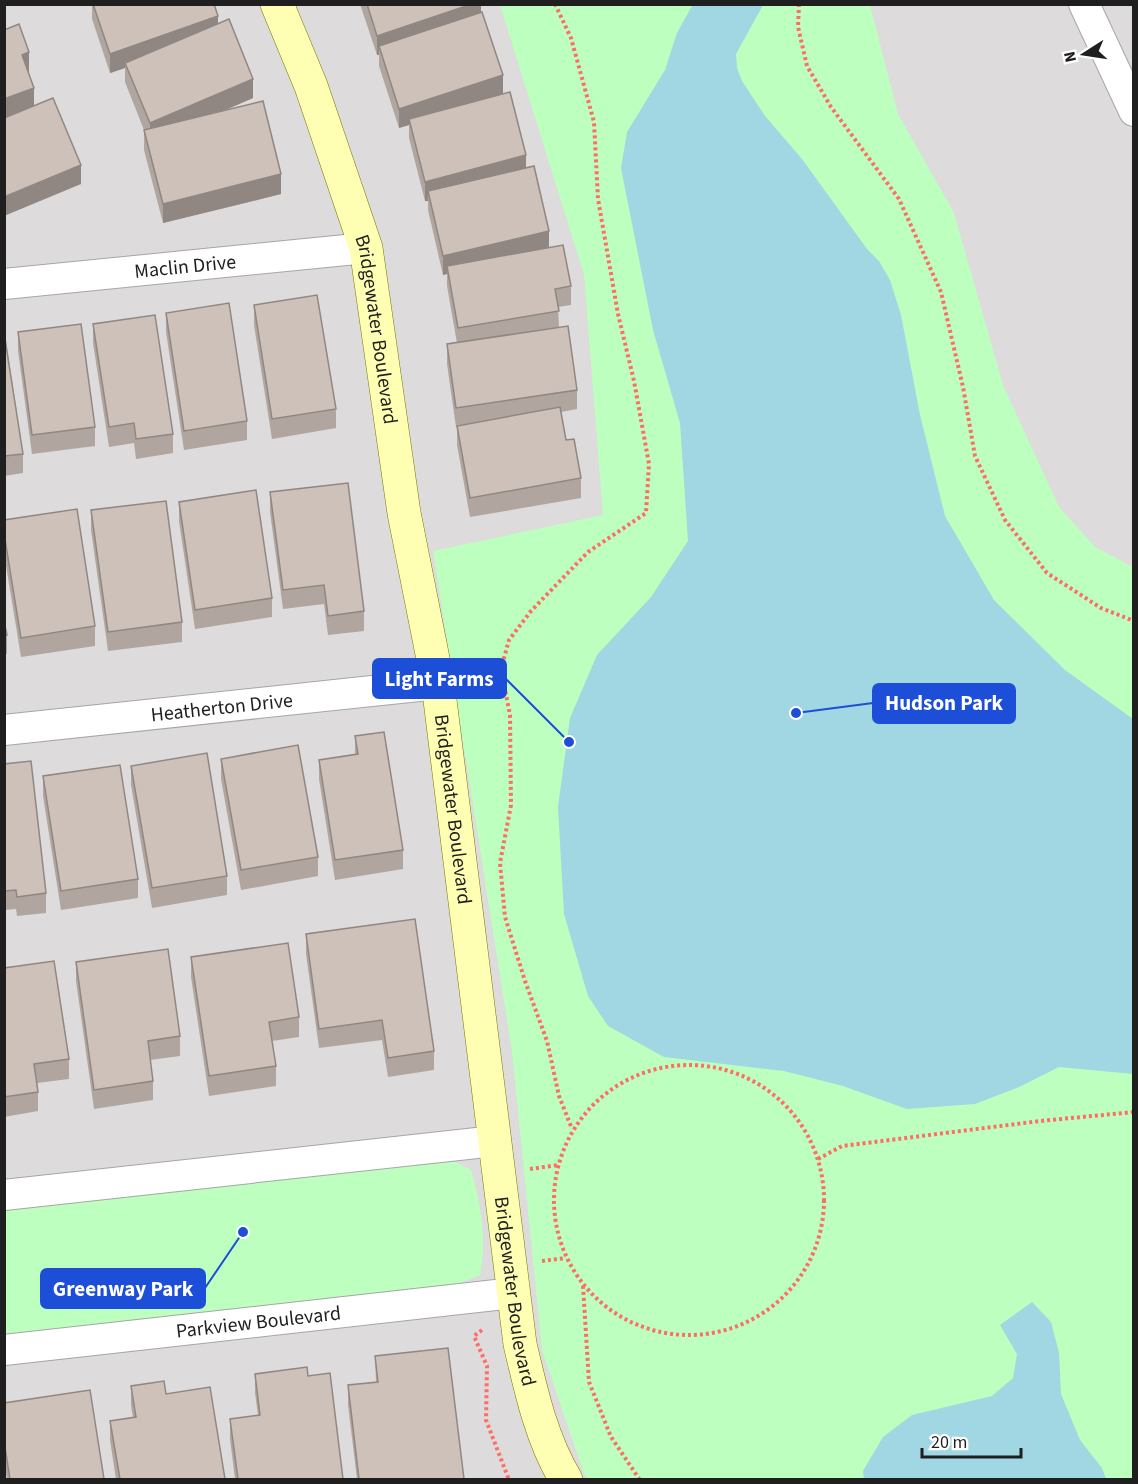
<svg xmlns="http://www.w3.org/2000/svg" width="1138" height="1484" font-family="'Source Sans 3',sans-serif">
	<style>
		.residential { fill: #dddbdb }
		.park { fill: #bcffbe }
		.water { fill: #a0d7e2 }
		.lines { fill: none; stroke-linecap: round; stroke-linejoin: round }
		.street-casing { stroke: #a6a6a6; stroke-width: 32 }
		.secondary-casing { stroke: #747b00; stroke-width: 34 }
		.path { stroke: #ff6e66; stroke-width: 4; stroke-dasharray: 3 3; stroke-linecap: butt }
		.street { stroke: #fff; stroke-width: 30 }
		.secondary { stroke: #ffffb3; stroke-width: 33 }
		.wall { fill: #b0a69f }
		.shaded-wall { fill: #908782 }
		.building { fill: #cdc1b9; stroke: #908782; stroke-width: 1.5 }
		.labels { text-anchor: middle; stroke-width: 4.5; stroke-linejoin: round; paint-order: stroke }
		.street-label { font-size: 20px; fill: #1f1f1f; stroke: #fff }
		.leader { fill: none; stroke: #1d4ed8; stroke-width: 2 }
		.callout-dot { fill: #1d4ed8; stroke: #fff; stroke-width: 2 }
		.callout { fill: #1d4ed8; stroke: #1d4ed8; stroke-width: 2 }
		.callout-label { font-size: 21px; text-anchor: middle; font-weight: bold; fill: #fff }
	</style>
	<rect width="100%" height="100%" fill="#f0ece4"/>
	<!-- residential -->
	<rect class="residential" x="5" y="5" width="1128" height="1474"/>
	<!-- park -->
	<g class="park">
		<polygon points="500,5 870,5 898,114 954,213 1003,385 1059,507 1095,547 1133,567 1133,1479 588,1479 584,1474 542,1350 512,1052 433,551 603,515 584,275"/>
		<path d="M 448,1158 L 471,1170 C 481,1203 487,1241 480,1275 L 461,1283 L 5,1334 L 4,1207 Z"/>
	</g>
	<!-- water -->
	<g class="water">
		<polygon points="693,4 763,5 736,54 737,68 742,81 765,116 802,159 867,249 879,261 890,280 901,315 920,415 945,516 994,600 1065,670 1133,719 1133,1074 1059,1067 1019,1087 975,1104 907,1109 843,1086 784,1071 664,1057 608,1026 588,996 564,914 558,807 570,718 597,655 651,597 688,541 680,423 653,330 621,168 627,132 665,70 677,33"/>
		<polygon points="1032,1302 1051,1322 1059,1353 1061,1394 1080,1440 1102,1468 1106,1479 864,1479 863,1471 883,1437 912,1415 992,1396 1013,1378 1017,1354 1000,1325"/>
	</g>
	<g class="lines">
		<!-- street casing -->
		<g class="street-casing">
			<g id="street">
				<polyline points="1084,4 1134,111"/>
				<path id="s1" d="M 4,284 L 366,248"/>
				<path id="s2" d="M 4,730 L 438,684"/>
				<polyline points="4,1195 495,1141"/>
				<path id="s3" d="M 4,1350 L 514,1293"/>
			</g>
		</g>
		<!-- secondary casing -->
		<g class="secondary-casing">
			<g id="secondary">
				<path id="s4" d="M 277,4 L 311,86 L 366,248 L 404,513 L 438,684 L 520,1344 C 531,1391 541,1438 566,1480"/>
			</g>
		</g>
		<!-- path -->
		<g class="path">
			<polyline points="555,4 571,38 594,122 598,199 618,314 634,381 649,464 646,513 588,552 531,611 509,640 501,669 510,715 511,805 500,863 505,917 525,981 547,1041 559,1096 572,1129"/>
			<polyline points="799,4 798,27 807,66 831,107 899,199 941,292 963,387 975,456 1005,520 1047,573 1101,608 1134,621"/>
			<circle cx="689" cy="1200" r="135"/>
			<polyline points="818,1159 842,1146 1040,1121 1134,1112"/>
			<polyline points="530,1169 558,1165"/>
			<polyline points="542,1261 566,1258"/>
			<polyline points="583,1286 589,1382 611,1437 640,1480"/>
			<polyline points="482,1330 474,1336 487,1366 486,1420 509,1480"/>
		</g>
		<!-- street -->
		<use href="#street" class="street"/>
		<!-- secondary -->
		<use href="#secondary" class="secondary"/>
	</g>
	<!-- wall -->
	<g class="wall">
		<polygon points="92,4 214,4 218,24 253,98 226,110 281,194 163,223 144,150 144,130 125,82 125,68 110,73 92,19"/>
		<polygon points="360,4 481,4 481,12 503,94 526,168 549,248 571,286 571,305 558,307 559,327 577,390 577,409 561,412 566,440 581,478 581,498 470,517 457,445 457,427 456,427 447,364 447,344 457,343 447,286 447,274 443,275 428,210 428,201 425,201 409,138 409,125 399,128 379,66 379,55 377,55"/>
		<polygon points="254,305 336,409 336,428 272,439 254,325"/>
		<polygon points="166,313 247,421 247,440 184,450 166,332"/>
		<polygon points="93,324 173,434 173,453 136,459 134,443 109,447 93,343"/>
		<polygon points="18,332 95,427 95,446 32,454 18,351"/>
		<polygon points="5,333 23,454 23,473 4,476"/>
		<polygon points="270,492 364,611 364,631 328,635 324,604 283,609 270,512"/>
		<polygon points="179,502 272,598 272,617 195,629 179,521"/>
		<polygon points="91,510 182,622 182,642 108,651 91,530"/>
		<polygon points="4,520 95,626 95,646 21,657 4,553"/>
		<polygon points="4,621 7,635 7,654 4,654"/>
		<polygon points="355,736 403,850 403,869 335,880 319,779 319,760 355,754"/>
		<polygon points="221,759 318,857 318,876 241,890 221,779"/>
		<polygon points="4,764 46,893 46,913 17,916 16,909 4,910"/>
		<polygon points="131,766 227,876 227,895 152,908 131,785"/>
		<polygon points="43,776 138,879 138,898 61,910 43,796"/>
		<polygon points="306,934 434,1051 434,1070 388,1077 382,1040 319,1048 306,954"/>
		<polygon points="191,957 299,1017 299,1037 272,1041 276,1066 276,1086 209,1096 191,977"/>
		<polygon points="76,962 180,1036 180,1056 150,1060 153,1081 153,1100 94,1109 76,981"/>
		<polygon points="4,968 69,1059 69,1079 37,1083 38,1092 38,1111 4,1117"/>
		<polygon points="448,1348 464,1479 357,1479 348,1405 348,1385 376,1382 375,1356"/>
		<polygon points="255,1374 308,1376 343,1479 235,1479 230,1439 230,1419 258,1415 255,1393"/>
		<polygon points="131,1386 166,1394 225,1479 116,1479 110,1440 110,1421 133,1417 131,1406"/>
		<polygon points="4,1403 104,1479 7,1479 4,1461"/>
	</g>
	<!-- shaded-wall -->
	<g class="shaded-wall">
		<polygon points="472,4 481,4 481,21 379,46 379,55 377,55 377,36"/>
		<polygon points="218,16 218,35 125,63 125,68 110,73 110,54"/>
		<polygon points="29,52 29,72 22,74 22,55"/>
		<polygon points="503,75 503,94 409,119 409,125 399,128 399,109"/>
		<polygon points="253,79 253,98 150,142 150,123"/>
		<polygon points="34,88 34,107 4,118 4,99"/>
		<polygon points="526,155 526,175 428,191 428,201 425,201 425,182"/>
		<polygon points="81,165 81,184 4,216 4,197"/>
		<polygon points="281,174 281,194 163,223 163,204"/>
		<polygon points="549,231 549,250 447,266 447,274 443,275 443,256"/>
	</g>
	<!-- building -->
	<g class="building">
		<polygon points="93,4 214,4 218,16 110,54"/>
		<polygon points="367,4 472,4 377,36"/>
		<polygon points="482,12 503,75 399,109 379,46"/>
		<polygon points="229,19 253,79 150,123 125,63"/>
		<polygon points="19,24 29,52 22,55 34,88 4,99 4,30"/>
		<polygon points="510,92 526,155 425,182 409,119"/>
		<polygon points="53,98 81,165 4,197 4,118"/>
		<polygon points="263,101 281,174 163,204 144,130"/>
		<polygon points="534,166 549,231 443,256 428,191"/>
		<polygon points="563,245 571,286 555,289 559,311 458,328 447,266"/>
		<polygon points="317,295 336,409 272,419 254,305"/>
		<polygon points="229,303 247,421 184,431 166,313"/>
		<polygon points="155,315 173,434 136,439 134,423 109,427 93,324"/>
		<polygon points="81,324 95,427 32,435 18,332"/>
		<polygon points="568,326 577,390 456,408 447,344"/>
		<polygon points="4,333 23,454 4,456"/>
		<polygon points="560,407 566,440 574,439 581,478 470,498 457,426"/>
		<polygon points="348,483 364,611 328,616 324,585 283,590 270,492"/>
		<polygon points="256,490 272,598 195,610 179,502"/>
		<polygon points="166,501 182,622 108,632 91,510"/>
		<polygon points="77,509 95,626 21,638 4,533 4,520"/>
		<polygon points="4,621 7,635 4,635"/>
		<polygon points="384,732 403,850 335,860 319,760 358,754 355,736"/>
		<polygon points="298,745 318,857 241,870 221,759"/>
		<polygon points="207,753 227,876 152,888 131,766"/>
		<polygon points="31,761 46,893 17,897 16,890 4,891 4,764"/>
		<polygon points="120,765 138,879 61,891 43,776"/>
		<polygon points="415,919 434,1051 388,1058 382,1020 319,1029 306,934"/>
		<polygon points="288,943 299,1017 269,1022 276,1066 209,1076 191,957"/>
		<polygon points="168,949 180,1036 148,1041 153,1081 94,1090 76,962"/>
		<polygon points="54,961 69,1059 34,1064 38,1092 4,1097 4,968"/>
		<polygon points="448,1348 464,1479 359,1479 348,1385 378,1382 375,1356"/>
		<polygon points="307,1367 308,1376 330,1373 343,1479 238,1479 230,1419 260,1415 255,1374"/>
		<polygon points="164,1381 166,1394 210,1387 225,1479 120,1479 110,1421 136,1417 131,1386"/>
		<polygon points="90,1390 104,1479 10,1479 4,1441 4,1403"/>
	</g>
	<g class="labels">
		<!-- street labels -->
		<g class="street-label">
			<text dy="7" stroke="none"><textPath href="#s1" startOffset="182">Maclin Drive</textPath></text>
			<text dy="7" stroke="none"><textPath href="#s4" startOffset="342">Bridgewater Boulevard</textPath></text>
			<text dy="7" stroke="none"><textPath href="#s2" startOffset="219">Heatherton Drive</textPath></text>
			<text dy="7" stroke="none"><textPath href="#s4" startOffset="828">Bridgewater Boulevard</textPath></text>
			<text dy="7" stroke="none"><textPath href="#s4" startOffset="1314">Bridgewater Boulevard</textPath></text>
			<text dy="7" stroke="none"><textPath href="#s3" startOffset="256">Parkview Boulevard</textPath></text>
		</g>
	</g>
	<!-- callouts -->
	<path class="leader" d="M569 742L506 679M796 713L873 703M243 1232L205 1288"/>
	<g class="callout-dot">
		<circle cx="569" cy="742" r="6"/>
		<circle cx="796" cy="713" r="6"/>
		<circle cx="243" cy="1232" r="6"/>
	</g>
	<g class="callout">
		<rect x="373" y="659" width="133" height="39" rx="6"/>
		<rect x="873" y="684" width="142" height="39" rx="6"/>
		<rect x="41" y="1269" width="164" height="39" rx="6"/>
	</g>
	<g class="callout-label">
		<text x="439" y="686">Light Farms</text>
		<text x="944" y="710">Hudson Park</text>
		<text x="123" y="1296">Greenway Park</text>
	</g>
	<!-- border -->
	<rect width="1138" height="1484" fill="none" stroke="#1f1f1f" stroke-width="12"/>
	<!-- north arrow -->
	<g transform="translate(1084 54) rotate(258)" stroke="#ffffff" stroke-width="4.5" paint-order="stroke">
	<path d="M0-4.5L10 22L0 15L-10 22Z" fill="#1f1f1f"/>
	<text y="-9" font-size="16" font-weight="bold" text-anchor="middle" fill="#1f1f1f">N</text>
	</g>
	<!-- scale -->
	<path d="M922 1448v9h99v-9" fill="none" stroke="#1f1f1f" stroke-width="3"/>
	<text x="931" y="1448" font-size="18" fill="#1f1f1f" stroke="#ffffff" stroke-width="4.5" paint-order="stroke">20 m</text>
</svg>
